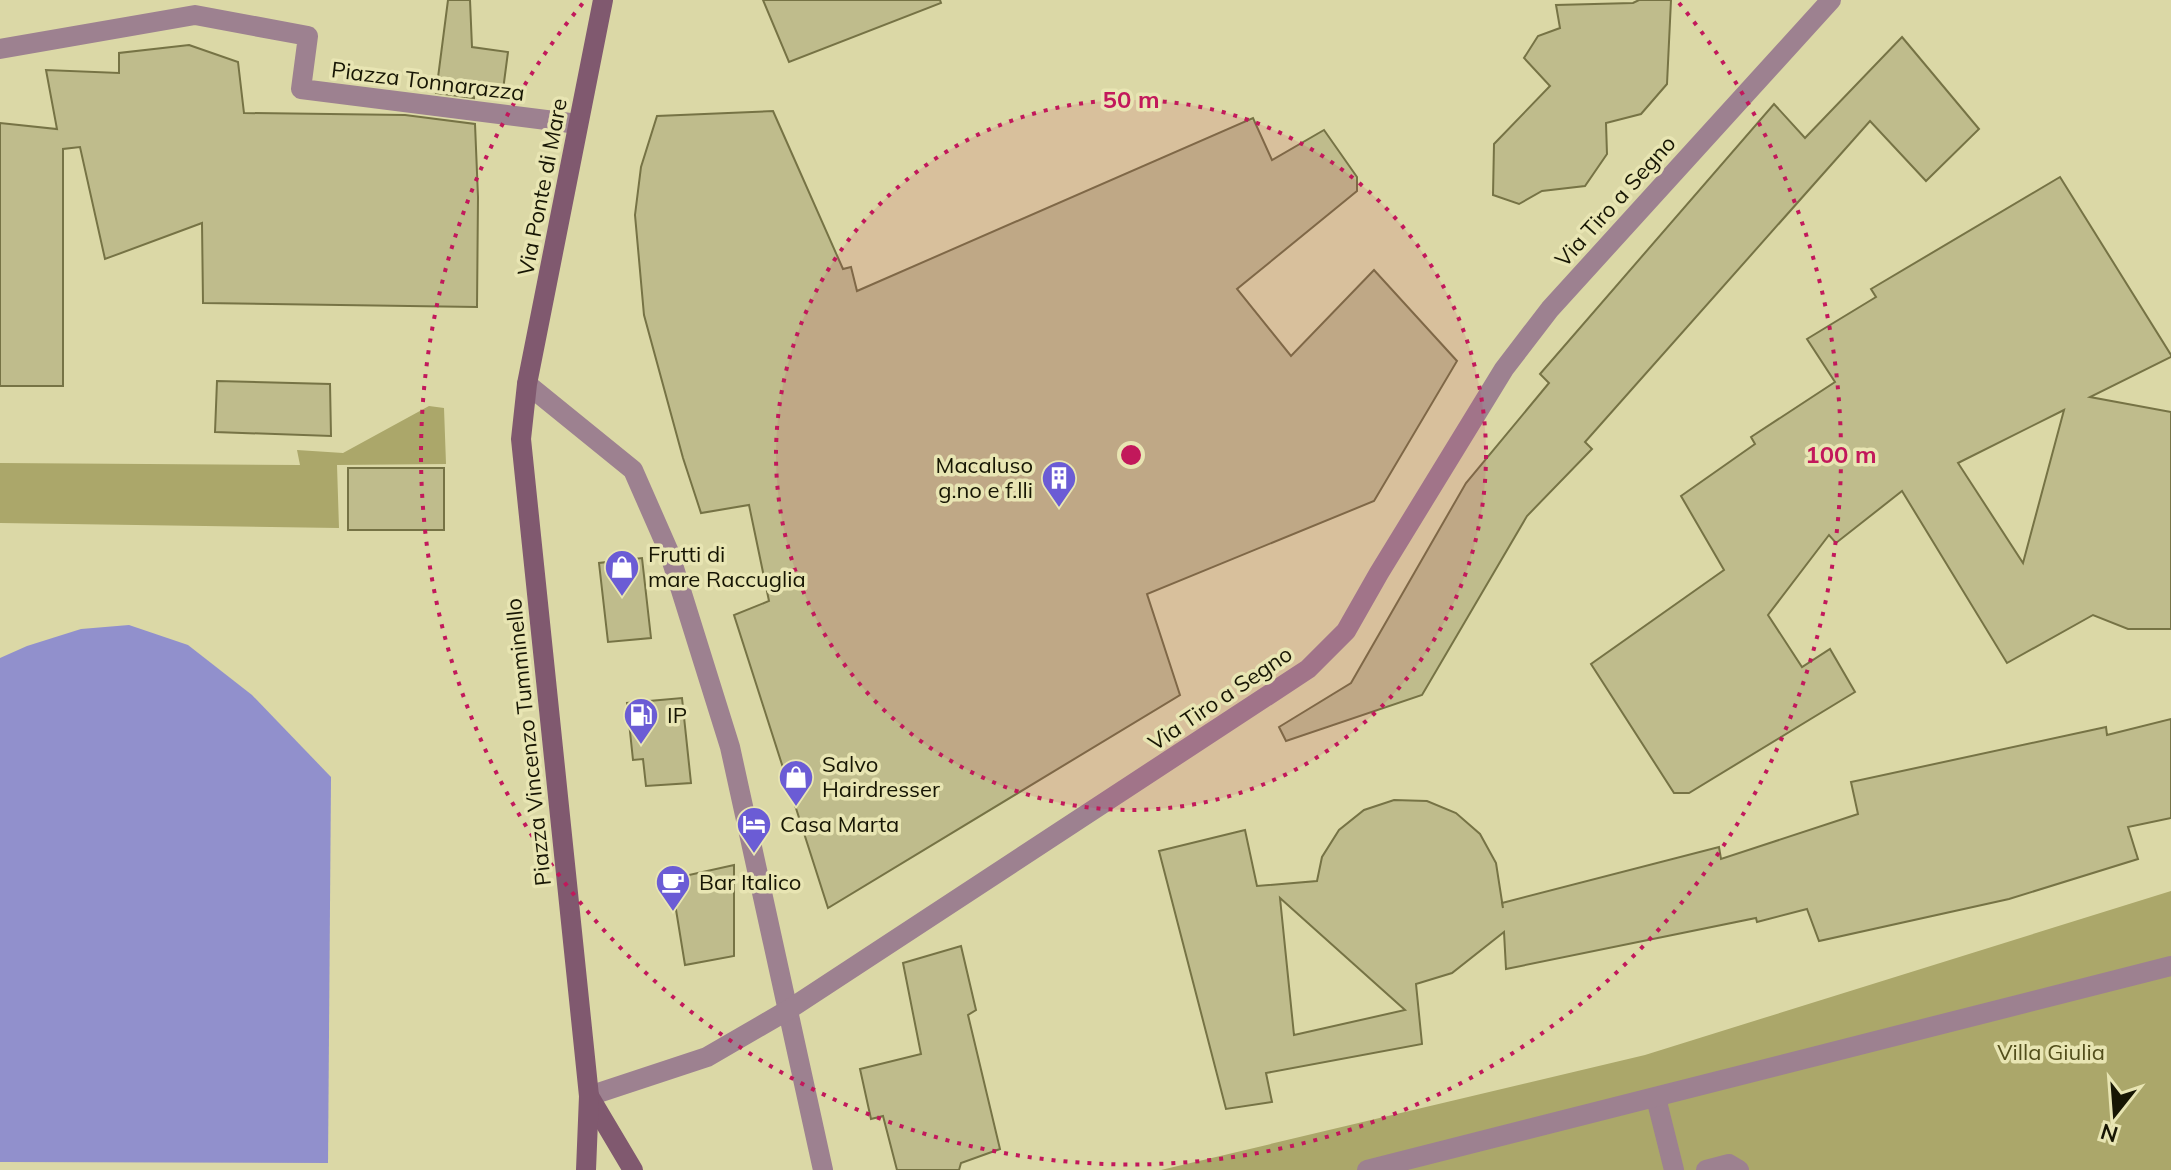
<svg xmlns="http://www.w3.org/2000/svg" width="2171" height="1170" font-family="Mulish,sans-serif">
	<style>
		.green { fill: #aba76a }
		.water { fill: #9190cc }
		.building { fill: #bfbc8c; stroke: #767345; stroke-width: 2; fill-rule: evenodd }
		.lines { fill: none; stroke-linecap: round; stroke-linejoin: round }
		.street { stroke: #9d8190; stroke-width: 20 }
		.secondary { stroke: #80596f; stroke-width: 20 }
		.ring { fill: none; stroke: #c2185b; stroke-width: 4; stroke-dasharray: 4 8 }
		.labels { text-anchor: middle; stroke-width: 7; stroke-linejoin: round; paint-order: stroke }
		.street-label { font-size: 22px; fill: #171604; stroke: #e8e5b3 }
		.poi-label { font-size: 22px; fill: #171604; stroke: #e8e5b3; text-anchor: start }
		.park-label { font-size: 22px; fill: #524e1b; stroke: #e8e5b3 }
		.centre { fill: #c2185b; stroke: #e8e5b3; stroke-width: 4 }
		.ring-label { font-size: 24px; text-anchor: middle; font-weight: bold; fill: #c2185b; stroke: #e8e5b3; stroke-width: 7; stroke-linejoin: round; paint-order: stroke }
	</style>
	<rect width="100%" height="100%" fill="#dbd8a6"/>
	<!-- green -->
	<g class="green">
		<polygon points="429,406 444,408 446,464 337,465 339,528 0,523 0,463 300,465 297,450 343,453"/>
		<polygon points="2171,891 2171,1170 1161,1170 1645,1055"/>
	</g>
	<!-- water -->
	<polygon class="water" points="129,625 188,645 252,695 331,777 328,1163 0,1162 0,658 27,646 81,629"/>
	<!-- building -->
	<g class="building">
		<polygon points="448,0 470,0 472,47 508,52 503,90 474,86 474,98 436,93"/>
		<polygon points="763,0 940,0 941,3 789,62"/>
		<polygon points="1639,0 1671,0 1667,84 1641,114 1606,123 1607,154 1585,186 1542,191 1519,204 1493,195 1494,144 1550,86 1524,58 1538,36 1560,28 1556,5 1633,3"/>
		<polygon points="1902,37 1979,129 1926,181 1870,121 1585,442 1592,449 1527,516 1422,695 1286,741 1279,727 1351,683 1466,483 1549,383 1540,374 1774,104 1805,138"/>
		<polygon points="189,45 238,62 244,113 405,115 475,124 478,197 477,307 203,303 202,223 105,259 80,147 63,149 63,386 0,386 0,123 57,129 46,70 119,73 119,53"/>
		<polygon points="773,111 843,269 851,267 857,291 1253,118 1272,160 1324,130 1357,177 1357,191 1237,289 1291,356 1374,270 1457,361 1374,501 1147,594 1180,695 828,908 734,615 769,601 749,505 701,513 683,458 644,315 635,215 641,167 657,116"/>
		<path d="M 2060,177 L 2171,355 L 2171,357 L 2090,397 L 2171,412 L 2171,629 L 2128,629 L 2093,615 L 2007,663 L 1902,491 L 1836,543 L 1829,535 L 1768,615 L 1802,667 L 1830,649 L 1855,692 L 1689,793 L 1674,793 L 1591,664 L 1724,570 L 1681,496 L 1755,444 L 1751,437 L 1835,382 L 1807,339 L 1876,297 L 1871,289 ZM 2064,410 L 2023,563 L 1958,463 Z"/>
		<polygon points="217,381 330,384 331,436 215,432"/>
		<rect x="348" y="468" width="96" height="62"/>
		<polygon points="642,558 651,638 608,642 599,563"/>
		<polygon points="682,698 691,783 646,786 643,759 633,760 627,703"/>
		<path d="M 2171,719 L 2171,818 L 2128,827 L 2138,859 L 2009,899 L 1819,941 L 1807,909 L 1757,922 L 1756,918 L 1506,969 L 1504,932 L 1452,973 L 1416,984 L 1422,1044 L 1266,1073 L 1272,1102 L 1226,1109 L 1159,851 L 1245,830 L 1257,886 L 1317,881 L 1322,857 L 1339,830 L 1364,810 L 1394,800 L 1427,801 L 1456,813 L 1480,834 L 1496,863 L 1503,908 L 1502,903 L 1719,847 L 1721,859 L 1858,814 L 1851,782 L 2106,727 L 2107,735 ZM 1280,898 L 1405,1010 L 1294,1035 Z"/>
		<polygon points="734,865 734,956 685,965 671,879"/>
		<polygon points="961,946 976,1010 968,1015 1000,1149 961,1163 959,1170 897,1170 883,1116 871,1119 860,1069 921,1054 903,963"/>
	</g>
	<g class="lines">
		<!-- street -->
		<g class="street">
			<polyline points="0,49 195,15 308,36 301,89 578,124"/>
			<polyline points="527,384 633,470 669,552 730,747 823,1170"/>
			<polyline points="589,1096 707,1057 788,1010 1308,669 1346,631 1379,573 1504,369 1550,309 1831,0"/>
			<polyline points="1656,1098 1674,1170"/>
			<polyline points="1367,1170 2171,966"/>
			<polyline points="1706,1170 1729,1164 1739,1170"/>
		</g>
		<!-- secondary -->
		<g class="secondary">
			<polyline points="589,1096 633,1170"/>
			<polyline points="586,1170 589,1096 521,439 527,384 603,0"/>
		</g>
	</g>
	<!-- distance rings -->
	<circle cx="1131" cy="455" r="355" fill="#c2185b" fill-opacity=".12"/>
	<g class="ring">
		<circle cx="1131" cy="455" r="355"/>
		<path d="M1679 3A710 710 0 1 1 583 3"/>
	</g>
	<!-- icons -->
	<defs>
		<g id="building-pin" transform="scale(1.8)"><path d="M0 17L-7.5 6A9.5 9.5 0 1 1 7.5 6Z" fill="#6b5cd5" stroke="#e8e5b3"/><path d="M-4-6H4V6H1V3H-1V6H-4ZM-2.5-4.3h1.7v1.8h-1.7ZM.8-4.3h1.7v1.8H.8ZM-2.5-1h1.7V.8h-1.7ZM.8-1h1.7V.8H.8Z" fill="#fff"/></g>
		<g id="shop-pin" transform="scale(1.8)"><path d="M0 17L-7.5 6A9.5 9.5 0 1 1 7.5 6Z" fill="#6b5cd5" stroke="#e8e5b3"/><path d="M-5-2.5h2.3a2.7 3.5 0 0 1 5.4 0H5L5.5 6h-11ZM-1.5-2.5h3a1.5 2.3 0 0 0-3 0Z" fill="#fff"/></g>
		<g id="fuel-pin" transform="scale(1.8)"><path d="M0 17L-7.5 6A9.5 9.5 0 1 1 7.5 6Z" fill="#6b5cd5" stroke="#e8e5b3"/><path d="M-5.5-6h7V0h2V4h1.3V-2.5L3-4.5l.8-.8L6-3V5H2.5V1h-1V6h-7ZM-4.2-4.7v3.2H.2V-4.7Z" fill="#fff"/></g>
		<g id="hotel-pin" transform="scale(1.8)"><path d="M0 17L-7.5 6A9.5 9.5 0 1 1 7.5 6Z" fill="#6b5cd5" stroke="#e8e5b3"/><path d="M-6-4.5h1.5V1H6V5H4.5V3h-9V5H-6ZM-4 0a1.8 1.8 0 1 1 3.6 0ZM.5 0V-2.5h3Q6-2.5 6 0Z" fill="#fff"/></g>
		<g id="cafe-pin" transform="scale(1.8)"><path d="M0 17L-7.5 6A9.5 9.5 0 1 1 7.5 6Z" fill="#6b5cd5" stroke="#e8e5b3"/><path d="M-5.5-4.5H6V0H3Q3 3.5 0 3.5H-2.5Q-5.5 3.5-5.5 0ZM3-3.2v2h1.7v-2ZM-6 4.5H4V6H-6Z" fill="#fff"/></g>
	</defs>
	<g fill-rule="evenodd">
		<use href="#building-pin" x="1059" y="478"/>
		<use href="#shop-pin" x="622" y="567"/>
		<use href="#fuel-pin" x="641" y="715"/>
		<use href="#shop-pin" x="796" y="777"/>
		<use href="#hotel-pin" x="754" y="824"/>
		<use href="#cafe-pin" x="673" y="882"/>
	</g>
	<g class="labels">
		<!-- street labels -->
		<g class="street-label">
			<text transform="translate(428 81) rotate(7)" y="8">Piazza Tonnarazza</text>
			<text transform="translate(542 187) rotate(-79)" y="8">Via Ponte di Mare</text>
			<text transform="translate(1615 201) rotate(-48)" y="8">Via Tiro a Segno</text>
			<text transform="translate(1220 698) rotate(-34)" y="8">Via Tiro a Segno</text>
			<text transform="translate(528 742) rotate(-96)" y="8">Piazza Vincenzo Tumminello</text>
		</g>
		<!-- poi labels -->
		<g class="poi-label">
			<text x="1033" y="473" text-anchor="end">Macaluso<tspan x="1033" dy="25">g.no e f.lli</tspan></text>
			<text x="648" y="562">Frutti di<tspan x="648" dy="25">mare Raccuglia</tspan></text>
			<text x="667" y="723">IP</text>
			<text x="822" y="772">Salvo<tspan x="822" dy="25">Hairdresser</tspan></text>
			<text x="780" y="832">Casa Marta</text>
			<text x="699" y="890">Bar Italico</text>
		</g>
		<!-- park labels -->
		<g class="park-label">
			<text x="2051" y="1060">Villa Giulia</text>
		</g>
	</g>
	<circle cx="1131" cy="455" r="12" class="centre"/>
	<g class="ring-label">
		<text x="1131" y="108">50 m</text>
		<text x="1841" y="463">100 m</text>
	</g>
	<!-- north arrow -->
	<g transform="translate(2115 1114) rotate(197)" stroke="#e8e5b3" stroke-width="6" paint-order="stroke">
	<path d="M0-6L14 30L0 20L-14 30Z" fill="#171604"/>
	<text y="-12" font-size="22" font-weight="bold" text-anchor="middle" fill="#171604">N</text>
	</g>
</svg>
